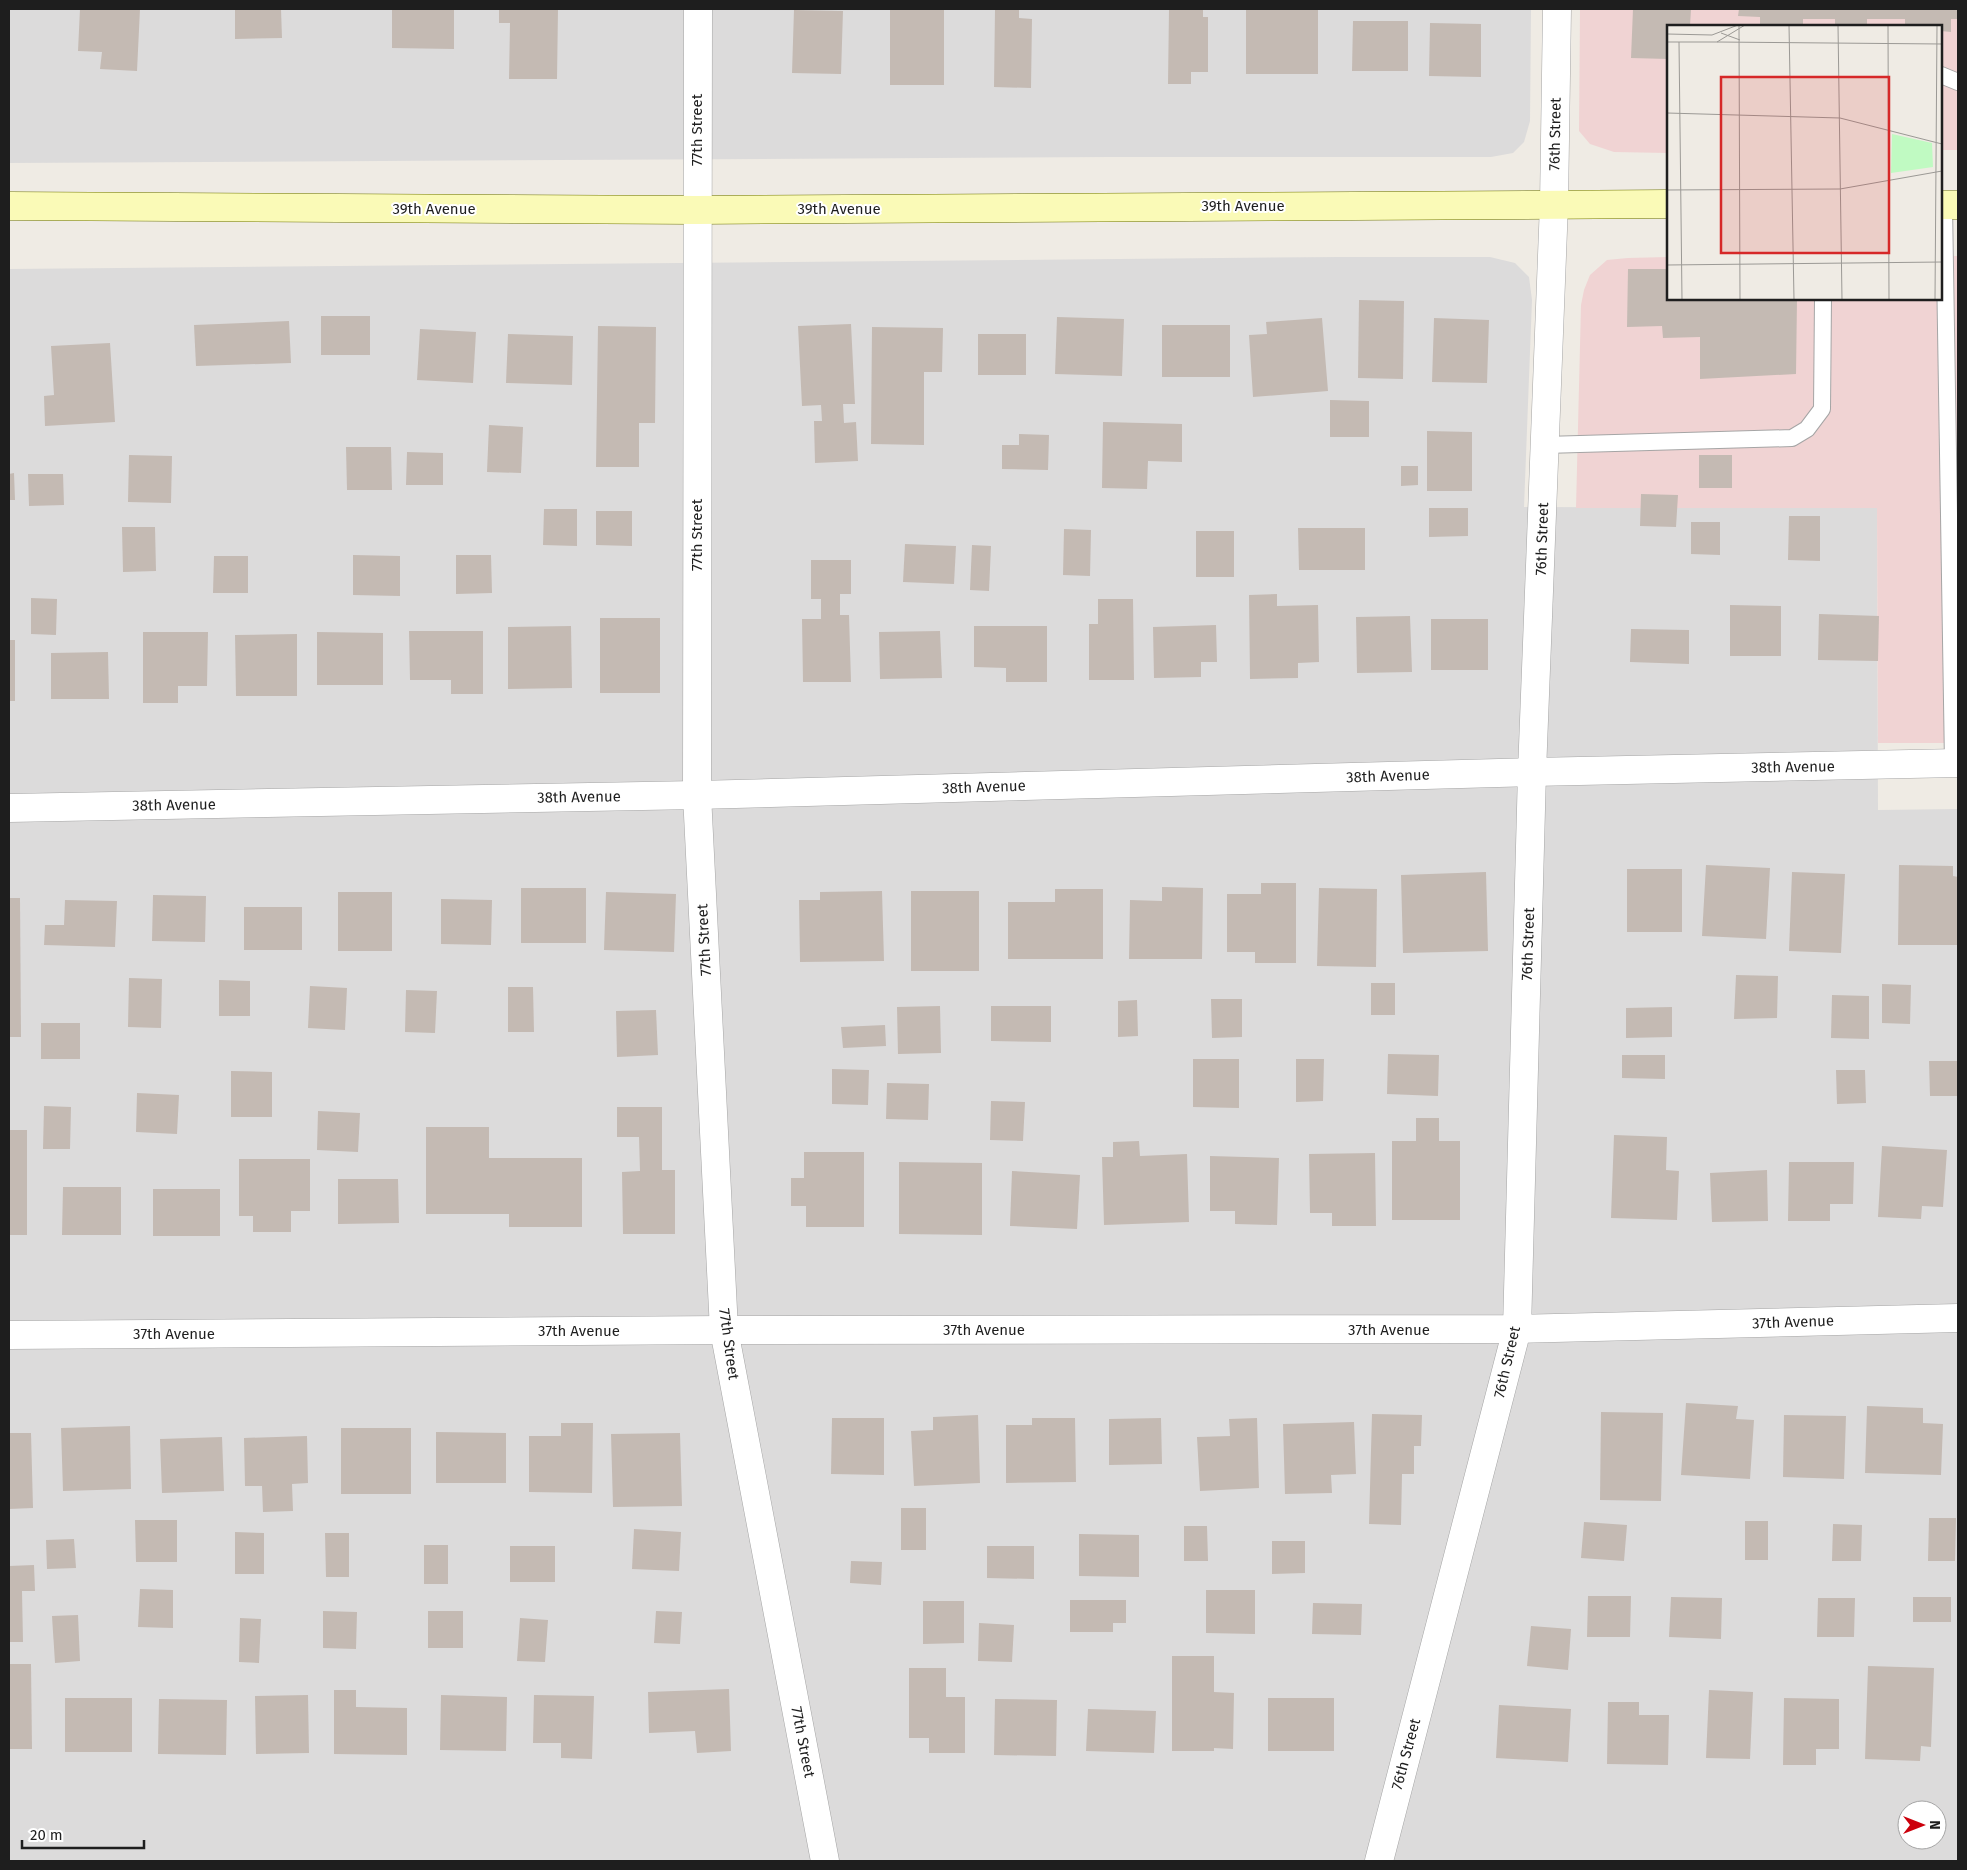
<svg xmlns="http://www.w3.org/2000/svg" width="1967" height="1870" font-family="'Fira Sans',sans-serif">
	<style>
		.residential { fill: #dcdbdb; fill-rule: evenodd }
		.commercial { fill: #f0d3d3 }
		.building { fill: #c4bab3 }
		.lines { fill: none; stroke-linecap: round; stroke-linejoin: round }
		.lane-casing { stroke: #a5a5a5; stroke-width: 18 }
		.street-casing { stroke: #a5a5a5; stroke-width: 29 }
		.secondary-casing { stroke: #707604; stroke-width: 29 }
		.lane { stroke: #fff; stroke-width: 16 }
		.street { stroke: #fff; stroke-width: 28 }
		.secondary { stroke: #fafab7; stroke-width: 28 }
		.labels { text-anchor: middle; stroke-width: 4; stroke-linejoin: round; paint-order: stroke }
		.street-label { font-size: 15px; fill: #1e1e1e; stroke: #fff }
		.inset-road { fill: none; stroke: #9b9995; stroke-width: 1 }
		.view { fill: #d62828; fill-opacity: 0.15; stroke: #d62828; stroke-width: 2.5 }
		.inset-edge { fill: none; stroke: #1e1e1e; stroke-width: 2.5 }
	</style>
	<rect width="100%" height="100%" fill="#efebe4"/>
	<!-- residential -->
	<g class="residential">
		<polygon points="9,9 1531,9 1530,121 1524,142 1513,153 1491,157 1109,157 9,163"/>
		<path d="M 1339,257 L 1490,257 L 1515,263 L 1529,277 L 1532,300 L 1524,507 L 1877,508 L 1878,810 L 1958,809 L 1958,1861 L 9,1861 L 9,269 ZM 1907,1810 L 1937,1810 L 1937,1840 L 1907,1840 Z"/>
	</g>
	<!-- commercial -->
	<g class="commercial">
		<polygon points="1580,9 1958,9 1958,150 1941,150 1941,26 1668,26 1668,153 1614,152 1590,144 1579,131"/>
		<polygon points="1941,256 1958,256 1958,743 1878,743 1877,508 1576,508 1581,305 1584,290 1590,275 1607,260 1628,258 1668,257 1668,299 1941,299"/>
	</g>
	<!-- building -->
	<g class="building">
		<polygon points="80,9 140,9 137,71 100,69 102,52 78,51"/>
		<polygon points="235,9 281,9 282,38 235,39"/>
		<polygon points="392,9 454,9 454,49 392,48"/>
		<polygon points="499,9 558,9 557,79 509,79 510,23 499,23"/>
		<polygon points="995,9 1019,9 1019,18 1032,19 1031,88 994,87"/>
		<polygon points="1169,9 1203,9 1203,17 1208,17 1208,72 1191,72 1191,84 1168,84"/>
		<polygon points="1633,9 1691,9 1690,26 1668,26 1668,59 1631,58"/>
		<polygon points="1739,9 1958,9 1958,19 1951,19 1951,32 1941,31 1941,26 1905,26 1905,19 1867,19 1867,26 1835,26 1835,19 1803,19 1803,26 1760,26 1760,17 1738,16"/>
		<polygon points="794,10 843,11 841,74 792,73"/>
		<rect x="890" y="10" width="54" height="75"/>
		<rect x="1246" y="10" width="72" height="64"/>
		<polygon points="1353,21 1408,21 1408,71 1352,71"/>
		<polygon points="1430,23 1481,24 1481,77 1429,76"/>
		<polygon points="1628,269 1668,269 1668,299 1797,299 1796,374 1700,379 1700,337 1663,338 1662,326 1627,327"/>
		<polygon points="1359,300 1404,301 1403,379 1358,378"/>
		<rect x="321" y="316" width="49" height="39"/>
		<polygon points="1057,317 1124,319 1122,376 1055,374"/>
		<polygon points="1322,318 1328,391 1253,397 1249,335 1267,334 1266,322"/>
		<polygon points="1434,318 1489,320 1487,383 1432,382"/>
		<polygon points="289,321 291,363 196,366 194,325"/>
		<polygon points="851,324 855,404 843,404 844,423 856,422 858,461 815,463 814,421 822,421 821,405 802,406 798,326"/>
		<rect x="1162" y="325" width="68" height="52"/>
		<polygon points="598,326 656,327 655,423 639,423 639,467 596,467"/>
		<polygon points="872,327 943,328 942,372 924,372 924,445 871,444"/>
		<polygon points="420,329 476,332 473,383 417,380"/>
		<polygon points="508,334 573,336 572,385 506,383"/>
		<rect x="978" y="334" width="48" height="41"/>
		<polygon points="110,343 115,422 45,426 44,396 54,395 51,346"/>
		<polygon points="1330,400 1369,401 1369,437 1330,437"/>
		<polygon points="1103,422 1182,424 1182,462 1148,461 1147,489 1102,488"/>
		<polygon points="489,425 523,427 521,473 487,472"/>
		<polygon points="1427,431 1472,432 1472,491 1427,491"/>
		<polygon points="1019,434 1049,435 1048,470 1002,469 1002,445 1019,445"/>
		<polygon points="346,447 391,447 392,490 347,490"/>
		<polygon points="407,452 443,453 443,485 406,485"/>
		<polygon points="129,455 172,456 171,503 128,502"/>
		<rect x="1699" y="455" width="33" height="33"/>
		<polygon points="1401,466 1418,466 1418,485 1401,486"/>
		<polygon points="14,473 15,500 9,500 9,474"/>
		<polygon points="28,474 63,474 64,505 29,506"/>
		<polygon points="1641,494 1678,495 1676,527 1640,526"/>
		<polygon points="1429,508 1468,508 1468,536 1429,537"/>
		<polygon points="544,509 577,509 577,546 543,545"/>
		<polygon points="596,511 632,511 632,546 596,545"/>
		<polygon points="1789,516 1820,516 1820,561 1788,560"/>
		<polygon points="1691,522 1720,522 1720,555 1691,554"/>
		<polygon points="122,527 155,527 156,571 123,572"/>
		<polygon points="1298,528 1365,528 1365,570 1299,570"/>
		<polygon points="1064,529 1091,530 1090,576 1063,575"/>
		<rect x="1196" y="531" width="38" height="46"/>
		<polygon points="905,544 956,546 954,584 903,582"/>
		<polygon points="972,545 991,546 989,591 970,590"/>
		<polygon points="353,555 400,556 400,596 353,595"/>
		<polygon points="456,555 491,555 492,593 456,594"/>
		<polygon points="214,556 248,556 248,593 213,593"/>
		<polygon points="811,560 851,560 851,594 840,594 840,615 849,615 851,682 803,682 802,619 821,619 821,599 811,599"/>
		<polygon points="1277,594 1277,606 1318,605 1319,662 1298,663 1298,678 1250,679 1249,595"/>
		<polygon points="31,598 57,599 56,635 31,634"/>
		<polygon points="1098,599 1133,599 1134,680 1089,680 1089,624 1098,624"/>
		<polygon points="1730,605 1781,606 1781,656 1730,656"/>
		<polygon points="1819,614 1879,616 1878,661 1818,660"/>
		<polygon points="1410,616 1412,672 1357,673 1356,617"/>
		<rect x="600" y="618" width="60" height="75"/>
		<rect x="1431" y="619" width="57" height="51"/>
		<polygon points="1216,625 1217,662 1201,662 1201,677 1154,678 1153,627"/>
		<polygon points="571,626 572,688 508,689 508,627"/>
		<polygon points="974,626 1047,626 1047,682 1006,682 1006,668 974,667"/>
		<polygon points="1631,629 1689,630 1689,664 1630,662"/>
		<polygon points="409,631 483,631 483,694 451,694 451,680 410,680"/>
		<polygon points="940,631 942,678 880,679 879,632"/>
		<polygon points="143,632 208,632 207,686 178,686 178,703 143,703"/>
		<polygon points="317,632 383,633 383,685 317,685"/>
		<polygon points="297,634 297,696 236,696 235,635"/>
		<rect x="9" y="640" width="6" height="61"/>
		<polygon points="108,652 109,699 51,699 51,653"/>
		<polygon points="1706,865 1770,868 1766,939 1702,936"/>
		<polygon points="1899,865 1953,866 1953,876 1958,877 1958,945 1898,945"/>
		<rect x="1627" y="869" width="55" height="63"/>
		<polygon points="1486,872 1488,951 1403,953 1401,875"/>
		<polygon points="1792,872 1845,874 1841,953 1789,951"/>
		<polygon points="1261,883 1296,883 1296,963 1255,963 1255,952 1227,952 1227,894 1261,894"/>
		<polygon points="1162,887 1203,888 1202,959 1129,959 1130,900 1162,901"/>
		<rect x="521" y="888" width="65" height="55"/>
		<polygon points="1319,888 1377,889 1376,967 1317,966"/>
		<polygon points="1055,889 1103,889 1103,959 1008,959 1008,902 1055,902"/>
		<polygon points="882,891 884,961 800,962 799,900 820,900 820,892"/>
		<rect x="911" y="891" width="68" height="80"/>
		<rect x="338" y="892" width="54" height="59"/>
		<polygon points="606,892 676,894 674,952 604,950"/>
		<polygon points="153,895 206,896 205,942 152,941"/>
		<polygon points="9,898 20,898 21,1037 9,1037"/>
		<polygon points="441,899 492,900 491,945 441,944"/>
		<polygon points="65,900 117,901 115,947 44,945 45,925 64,925"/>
		<rect x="244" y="907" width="58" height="43"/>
		<polygon points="1736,975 1778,976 1777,1018 1734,1019"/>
		<polygon points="129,978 162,979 161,1028 128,1027"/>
		<polygon points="219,980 250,981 250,1016 219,1016"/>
		<rect x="1371" y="983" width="24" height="32"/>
		<polygon points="1882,984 1911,985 1910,1024 1882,1023"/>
		<polygon points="310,986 347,988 345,1030 308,1028"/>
		<polygon points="508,987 533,987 534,1032 508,1032"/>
		<polygon points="406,990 437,991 435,1033 405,1032"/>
		<polygon points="1832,995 1869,996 1869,1039 1831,1038"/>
		<polygon points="1211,999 1242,999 1242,1037 1212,1038"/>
		<polygon points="1137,1000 1138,1036 1118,1037 1118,1001"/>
		<polygon points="940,1006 941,1053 898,1054 897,1007"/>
		<polygon points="991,1006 1051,1006 1051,1042 991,1041"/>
		<polygon points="1672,1007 1672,1037 1626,1038 1626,1008"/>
		<polygon points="656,1010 658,1055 617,1057 616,1011"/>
		<rect x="41" y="1023" width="39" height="36"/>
		<polygon points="885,1025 886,1046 843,1048 841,1027"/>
		<polygon points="1388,1054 1439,1055 1438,1096 1387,1094"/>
		<polygon points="1622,1055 1665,1055 1665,1079 1622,1078"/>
		<polygon points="1193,1059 1239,1059 1239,1108 1193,1107"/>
		<polygon points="1296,1059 1324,1059 1323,1101 1296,1102"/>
		<polygon points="1929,1061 1958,1061 1958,1096 1930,1096"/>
		<polygon points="832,1069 869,1070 868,1105 832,1104"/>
		<polygon points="1836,1070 1865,1070 1866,1103 1837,1104"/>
		<polygon points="231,1071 272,1072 272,1117 231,1117"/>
		<polygon points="887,1083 929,1084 928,1120 886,1119"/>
		<polygon points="137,1093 179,1095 177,1134 136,1132"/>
		<polygon points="991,1101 1025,1102 1023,1141 990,1140"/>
		<polygon points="44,1106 71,1107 70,1149 43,1149"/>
		<polygon points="617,1107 662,1107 662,1170 675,1170 675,1234 623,1234 622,1172 640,1171 639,1137 617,1137"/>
		<polygon points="318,1111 360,1113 358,1152 317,1150"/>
		<polygon points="1416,1118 1439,1118 1439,1141 1460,1141 1460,1220 1392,1220 1392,1141 1416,1141"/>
		<polygon points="426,1127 489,1127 489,1158 582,1158 582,1227 509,1227 509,1214 426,1214"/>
		<rect x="9" y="1130" width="18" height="105"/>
		<polygon points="1614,1135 1667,1137 1666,1170 1679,1171 1677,1220 1611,1218"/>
		<polygon points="1139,1141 1140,1156 1187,1154 1189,1222 1104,1225 1102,1157 1113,1157 1113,1142"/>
		<polygon points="1882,1146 1947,1150 1943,1207 1922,1206 1921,1219 1878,1217"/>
		<polygon points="804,1152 864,1152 864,1227 806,1227 806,1206 791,1206 791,1178 804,1178"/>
		<polygon points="1375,1153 1376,1226 1332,1226 1332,1213 1310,1213 1309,1154"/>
		<polygon points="1210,1156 1279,1158 1277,1225 1235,1224 1235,1211 1210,1211"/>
		<polygon points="239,1159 310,1159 310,1211 291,1211 291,1232 253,1232 253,1216 239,1216"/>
		<polygon points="899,1162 982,1163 982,1235 899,1234"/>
		<polygon points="1789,1162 1854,1162 1853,1204 1830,1204 1830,1221 1788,1221"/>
		<polygon points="1767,1170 1768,1221 1712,1222 1710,1173"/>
		<polygon points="1012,1171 1080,1175 1077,1229 1010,1226"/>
		<polygon points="338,1179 398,1179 399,1223 338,1224"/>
		<polygon points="63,1187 121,1187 121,1235 62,1235"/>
		<rect x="153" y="1189" width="67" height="47"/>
		<polygon points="1686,1403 1738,1406 1736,1419 1754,1420 1750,1479 1681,1475"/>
		<polygon points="1867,1406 1923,1408 1923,1423 1943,1424 1941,1475 1865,1473"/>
		<polygon points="1601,1412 1663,1413 1661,1501 1600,1500"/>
		<polygon points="1372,1414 1422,1415 1421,1446 1414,1446 1414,1474 1402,1474 1401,1525 1369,1524"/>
		<polygon points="978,1415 980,1483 914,1486 911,1431 933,1430 933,1417"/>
		<polygon points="1784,1415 1846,1416 1844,1479 1783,1477"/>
		<polygon points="832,1418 884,1418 884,1475 831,1474"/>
		<polygon points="1032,1418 1075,1418 1076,1482 1006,1483 1006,1425 1032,1425"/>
		<polygon points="1161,1418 1162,1464 1109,1465 1109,1419"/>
		<polygon points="1257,1418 1259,1488 1200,1491 1197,1437 1230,1436 1229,1419"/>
		<polygon points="1354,1422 1356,1474 1331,1475 1332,1493 1285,1494 1283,1424"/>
		<polygon points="561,1423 593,1423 592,1493 529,1492 529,1436 561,1436"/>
		<polygon points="130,1426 131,1489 63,1491 61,1428"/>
		<rect x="341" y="1428" width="70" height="66"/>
		<polygon points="436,1432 506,1433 506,1483 436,1483"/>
		<polygon points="9,1433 31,1433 33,1508 9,1509"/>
		<polygon points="680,1433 682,1506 613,1507 611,1434"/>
		<polygon points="307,1436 308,1483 292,1484 293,1511 263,1512 262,1486 245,1486 244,1438"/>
		<polygon points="222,1437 224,1491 162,1493 160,1439"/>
		<rect x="901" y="1508" width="25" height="42"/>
		<polygon points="1929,1518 1956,1518 1955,1561 1928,1561"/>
		<polygon points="135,1520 177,1520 177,1562 136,1562"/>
		<rect x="1745" y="1521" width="23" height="39"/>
		<polygon points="1584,1522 1627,1525 1624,1561 1581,1558"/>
		<polygon points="1833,1524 1862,1525 1861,1561 1832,1561"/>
		<polygon points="1184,1526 1207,1526 1208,1561 1184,1561"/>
		<polygon points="634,1529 681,1532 679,1571 632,1569"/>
		<polygon points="235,1532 264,1533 264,1574 235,1574"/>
		<polygon points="325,1533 349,1533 349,1577 326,1577"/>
		<polygon points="1079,1534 1139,1535 1139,1577 1079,1576"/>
		<polygon points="74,1539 76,1568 47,1569 46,1540"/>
		<polygon points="1272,1541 1305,1541 1305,1573 1272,1574"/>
		<rect x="424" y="1545" width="24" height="39"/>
		<rect x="510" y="1546" width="45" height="36"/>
		<polygon points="987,1546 1034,1546 1034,1579 987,1578"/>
		<polygon points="851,1561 882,1562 881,1585 850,1583"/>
		<polygon points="34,1565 35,1591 22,1591 23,1642 9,1642 9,1566"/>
		<polygon points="140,1589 173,1590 173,1628 138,1627"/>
		<polygon points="1206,1590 1255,1590 1255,1634 1206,1633"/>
		<polygon points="1588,1596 1631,1596 1630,1637 1587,1637"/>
		<polygon points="1671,1597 1722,1598 1721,1639 1669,1637"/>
		<rect x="1913" y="1597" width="38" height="25"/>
		<polygon points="1818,1598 1855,1598 1854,1637 1817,1637"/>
		<polygon points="1070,1600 1126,1600 1126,1623 1113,1623 1113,1632 1070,1632"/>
		<polygon points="923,1601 964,1601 964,1643 923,1644"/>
		<polygon points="1313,1603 1362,1604 1361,1635 1312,1634"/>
		<polygon points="323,1611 357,1612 356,1649 323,1648"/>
		<rect x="428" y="1611" width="35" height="37"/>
		<polygon points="656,1611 682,1612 680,1644 654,1643"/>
		<polygon points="78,1615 80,1661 55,1663 52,1616"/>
		<polygon points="240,1618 261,1619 259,1663 239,1662"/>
		<polygon points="520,1618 548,1620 545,1662 517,1661"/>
		<polygon points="979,1623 1014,1625 1012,1662 978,1661"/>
		<polygon points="1531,1626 1571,1629 1568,1670 1527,1666"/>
		<polygon points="1172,1656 1214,1656 1214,1692 1234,1693 1233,1749 1214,1748 1214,1751 1172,1751"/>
		<polygon points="9,1664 31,1664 32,1749 9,1749"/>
		<polygon points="1868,1666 1934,1668 1931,1747 1921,1746 1920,1761 1865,1759"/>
		<polygon points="909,1668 946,1668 946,1697 965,1697 965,1753 929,1753 929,1738 909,1738"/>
		<polygon points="729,1689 731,1751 697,1753 695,1731 649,1733 648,1692"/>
		<polygon points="334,1690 356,1690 356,1707 407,1708 407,1755 334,1754"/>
		<polygon points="1709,1690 1753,1692 1750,1759 1706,1758"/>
		<polygon points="308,1695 309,1753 256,1754 255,1696"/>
		<polygon points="441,1695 507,1697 506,1751 440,1750"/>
		<polygon points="534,1695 594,1696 592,1759 561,1758 561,1743 533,1743"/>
		<rect x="65" y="1698" width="67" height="54"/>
		<rect x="1268" y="1698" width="66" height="53"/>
		<polygon points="1784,1698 1839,1699 1839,1749 1816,1749 1816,1765 1783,1765"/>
		<polygon points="159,1699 227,1700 226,1755 158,1754"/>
		<polygon points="995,1699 1057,1700 1056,1756 994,1755"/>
		<polygon points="1608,1702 1639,1702 1639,1715 1669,1715 1668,1765 1607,1764"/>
		<polygon points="1499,1705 1571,1709 1568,1762 1496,1758"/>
		<polygon points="1088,1709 1156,1711 1154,1753 1086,1751"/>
	</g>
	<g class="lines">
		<!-- lane casing -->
		<g class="lane-casing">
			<g id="lane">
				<polyline points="1941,75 1958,82"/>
				<polyline points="1944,205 1953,763"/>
				<polyline points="1545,445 1792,438 1807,429 1822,409 1823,299"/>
			</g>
		</g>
		<!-- street casing -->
		<g class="street-casing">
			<g id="street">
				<polyline points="698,9 697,795 724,1330 825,1861"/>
				<polyline points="9,808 697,795 1532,772 1958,763"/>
				<polyline points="9,1335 724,1330 1517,1329 1958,1318"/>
				<polyline points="1379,1861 1517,1329 1532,772 1554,204 1557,9"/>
			</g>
		</g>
		<!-- secondary casing -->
		<g class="secondary-casing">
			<g id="secondary">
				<polyline points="1941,205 1958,205"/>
				<polyline points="9,206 697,210 1668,204"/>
			</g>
		</g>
		<!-- lane -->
		<use href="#lane" class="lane"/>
		<!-- street -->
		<use href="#street" class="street"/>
		<!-- secondary -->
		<use href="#secondary" class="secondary"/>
	</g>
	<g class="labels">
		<!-- street labels -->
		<g class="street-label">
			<text transform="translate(697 130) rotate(-90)" y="5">77th Street</text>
			<text transform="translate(1555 134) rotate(-89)" y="5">76th Street</text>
			<text x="1243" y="211">39th Avenue</text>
			<text x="434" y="214">39th Avenue</text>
			<text x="839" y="214">39th Avenue</text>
			<text transform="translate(697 535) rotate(-90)" y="5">77th Street</text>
			<text transform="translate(1542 539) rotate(-88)" y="5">76th Street</text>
			<text transform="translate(1793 767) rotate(-1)" y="5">38th Avenue</text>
			<text transform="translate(1388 776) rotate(-2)" y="5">38th Avenue</text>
			<text transform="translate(984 787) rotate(-2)" y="5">38th Avenue</text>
			<text transform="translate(579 797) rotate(-1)" y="5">38th Avenue</text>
			<text transform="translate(174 805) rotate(-1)" y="5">38th Avenue</text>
			<text transform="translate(704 940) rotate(-93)" y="5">77th Street</text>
			<text transform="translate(1528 944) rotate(-88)" y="5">76th Street</text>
			<text transform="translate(1793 1322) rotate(-2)" y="5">37th Avenue</text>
			<text x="984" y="1335">37th Avenue</text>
			<text x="1389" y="1335">37th Avenue</text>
			<text x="579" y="1336">37th Avenue</text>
			<text x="174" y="1339">37th Avenue</text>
			<text transform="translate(729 1344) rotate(82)" y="5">77th Street</text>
			<text transform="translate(1507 1362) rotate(-77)" y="5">76th Street</text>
			<text transform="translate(803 1742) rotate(79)" y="5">77th Street</text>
			<text transform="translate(1406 1754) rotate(-75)" y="5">76th Street</text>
		</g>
	</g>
	<!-- overview -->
	<g transform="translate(1667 25)">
		<rect width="275" height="275" fill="#efebe4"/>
		<path d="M 225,109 L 265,118 L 266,142 L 224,148 Z" fill="#c0fac2"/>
		<path class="inset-road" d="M 72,0 L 73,275M 122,0 L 127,275M 171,0 L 175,275M 221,0 L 222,275M 54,8 L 73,15M 0,9 L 45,10 L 71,0M 0,17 L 50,17 L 78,0M 12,17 L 15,275M 50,17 L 275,19M 0,88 L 173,93 L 275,119M 0,165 L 173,164 L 275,146M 0,240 L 275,237M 268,275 L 270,0"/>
		<path class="view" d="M 54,52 L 222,52 L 222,228 L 54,228 Z"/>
		<rect width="275" height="275" class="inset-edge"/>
	</g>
	<!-- border -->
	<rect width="1967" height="1870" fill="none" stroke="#1e1e1e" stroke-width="20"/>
	<!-- north arrow -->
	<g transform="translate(1922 1825) rotate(90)"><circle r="24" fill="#ffffff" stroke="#a5a5a5"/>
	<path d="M0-4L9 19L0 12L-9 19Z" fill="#cc000c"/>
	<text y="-8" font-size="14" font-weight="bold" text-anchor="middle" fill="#1e1e1e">N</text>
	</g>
	<!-- scale -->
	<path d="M22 1840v8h122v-8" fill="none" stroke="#1e1e1e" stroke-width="2.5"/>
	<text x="30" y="1840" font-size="15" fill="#1e1e1e" stroke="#ffffff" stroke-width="4" paint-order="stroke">20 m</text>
</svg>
